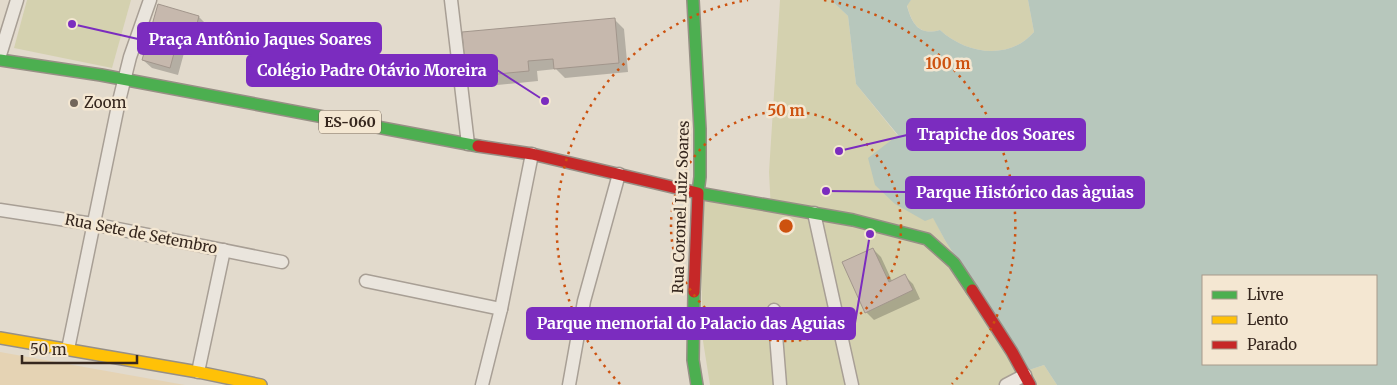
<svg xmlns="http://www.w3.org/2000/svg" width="1397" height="385" font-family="Merriweather,serif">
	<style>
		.green { fill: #d4d1af }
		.sand { fill: #e5d3b4 }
		.water { fill: #b7c7bc; fill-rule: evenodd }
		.shadow { fill: #0003 }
		.building { fill: #c6b8ad; stroke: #a2968c }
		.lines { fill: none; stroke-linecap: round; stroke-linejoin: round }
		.street-casing { stroke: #a89f95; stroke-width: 15 }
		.fast-casing { stroke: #978f85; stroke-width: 14 }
		.slow-casing { stroke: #978f85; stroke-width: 14 }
		.jam-casing { stroke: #978f85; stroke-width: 14 }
		.street { stroke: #eae5dd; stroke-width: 12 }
		.fast { stroke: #4caf50; stroke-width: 11 }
		.slow { stroke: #ffc107; stroke-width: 11 }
		.jam { stroke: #c62828; stroke-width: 11 }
		.ring { fill: none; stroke: #cd520f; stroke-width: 2.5; stroke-dasharray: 2.5 5 }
		.poi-dot { fill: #72665b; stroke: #f4e7d2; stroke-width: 2 }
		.labels { text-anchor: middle; stroke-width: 5; stroke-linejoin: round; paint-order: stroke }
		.shield { fill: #f4e7d2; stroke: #6f6154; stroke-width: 1 }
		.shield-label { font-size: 14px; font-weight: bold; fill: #36271e }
		.poi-label { font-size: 15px; fill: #36271e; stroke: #f4e7d2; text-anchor: start }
		.street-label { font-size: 15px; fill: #36271e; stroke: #f4e7d2 }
		.centre { fill: #cd520f; stroke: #f4e7d2; stroke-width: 2.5 }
		.ring-label { font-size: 15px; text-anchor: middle; font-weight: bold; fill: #cd520f; stroke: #f4e7d2; stroke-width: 5; stroke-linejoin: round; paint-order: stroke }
		.leader { fill: none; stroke: #7b2cbf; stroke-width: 2 }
		.callout-dot { fill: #7b2cbf; stroke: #f4e7d2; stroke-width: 2 }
		.callout { fill: #7b2cbf; stroke: #7b2cbf; stroke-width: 2 }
		.callout-label { font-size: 16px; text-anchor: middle; font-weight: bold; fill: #fff }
	</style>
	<rect width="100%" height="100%" fill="#e2dacc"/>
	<!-- green -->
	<g class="green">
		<polygon points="27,0 131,0 112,68 14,48"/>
		<polygon points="780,0 831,0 848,16 856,84 898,136 933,217 946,242 1029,370 1044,365 1057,385 710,385 703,341 699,198 771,211 769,172"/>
		<path d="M 911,0 L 1028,0 L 1034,32 C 1009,61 966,54 940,30 C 919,36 912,24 907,5 Z"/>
	</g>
	<!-- sand -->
	<polygon class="sand" points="0,352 185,385 0,385"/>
	<!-- water -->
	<path class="water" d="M 831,0 L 911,0 L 907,6 C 912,24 919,36 940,30 C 966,54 1009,61 1034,32 L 1028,0 L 1397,0 L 1397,385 L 1057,385 L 1044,365 L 1029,370 L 946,242 L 933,218 L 925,221 L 895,204 L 875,185 L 868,158 L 898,135 L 856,84 L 848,16 ZM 1203,276 L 1376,276 L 1376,364 L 1203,364 Z"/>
	<!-- shadow -->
	<g class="shadow">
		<polygon points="199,17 207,25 201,46 187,42 178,75 152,68 143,60"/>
		<polygon points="614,19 624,29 628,72 565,78 556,69 537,71 538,81 477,87 467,76"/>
		<polygon points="873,249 881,257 892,281 904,275 913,284 920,299 874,320 866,312"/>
	</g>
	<!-- building -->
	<g class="building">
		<polygon points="158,4 199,16 193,39 179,35 170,68 142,60"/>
		<polygon points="615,18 619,63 554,69 553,59 528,61 529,71 466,77 462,32"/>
		<polygon points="873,248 889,282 905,274 913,290 865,313 842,262"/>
	</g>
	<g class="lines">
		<!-- street casing -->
		<g class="street-casing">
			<g id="street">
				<polyline points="451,0 468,144"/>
				<polyline points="0,55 17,0"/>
				<polyline points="0,210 93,224 282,262"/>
				<polyline points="814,213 852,385"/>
				<polyline points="366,281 501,309"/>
				<polyline points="774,310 780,385"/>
				<polyline points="68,349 119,101 130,57 150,0"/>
				<polyline points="198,372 224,250"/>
				<polyline points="482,385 501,309 532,154"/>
				<polyline points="569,385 584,301 619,174"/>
				<polyline points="1006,385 1025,375"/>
			</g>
		</g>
		<!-- fast casing -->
		<g class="fast-casing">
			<g id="fast">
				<polyline points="693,0 700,129 700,177 698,193 853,220 927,239 954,263 972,290"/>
				<polyline points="0,60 101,75 478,146"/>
				<polyline points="694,292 693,360 697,385"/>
			</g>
		</g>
		<!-- slow casing -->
		<g class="slow-casing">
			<polyline id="slow" points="0,338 198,372 261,385"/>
		</g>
		<!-- jam casing -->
		<g class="jam-casing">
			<g id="jam">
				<polyline points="478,146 532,154 698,193 694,292"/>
				<polyline points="972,290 1012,352 1030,385"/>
			</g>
		</g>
		<!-- street -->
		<use href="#street" class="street"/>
		<!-- fast -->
		<use href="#fast" class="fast"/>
		<!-- slow -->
		<use href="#slow" class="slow"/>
		<!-- jam -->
		<use href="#jam" class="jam"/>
	</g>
	<!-- distance rings -->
	<g class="ring">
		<circle cx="786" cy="226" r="115"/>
		<path d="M620 384A229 229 0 0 1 748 0M824 0A229 229 0 0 1 952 384"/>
	</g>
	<!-- markers -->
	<circle class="poi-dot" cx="74" cy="103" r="5"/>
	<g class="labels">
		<!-- shield labels -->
		<rect class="shield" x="319" y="110.5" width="62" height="23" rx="4"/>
		<g class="shield-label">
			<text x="350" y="127">ES-060</text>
		</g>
		<!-- poi labels -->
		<g class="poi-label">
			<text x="84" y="108">Zoom</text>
		</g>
		<!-- street labels -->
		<g class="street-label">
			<text transform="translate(681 207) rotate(-88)" y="5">Rua Coronel Luiz Soares</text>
			<text transform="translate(141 234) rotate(11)" y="5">Rua Sete de Setembro</text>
		</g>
	</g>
	<circle cx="786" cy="226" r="8" class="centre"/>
	<g class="ring-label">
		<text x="948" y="69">100 m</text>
		<text x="786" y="116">50 m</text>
	</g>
	<!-- callouts -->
	<path class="leader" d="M72 24L138 39M545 101L497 70M839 151L907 135M826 191L906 192M870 234L855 323"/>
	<g class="callout-dot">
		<circle cx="72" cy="24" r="5"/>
		<circle cx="545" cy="101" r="5"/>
		<circle cx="839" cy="151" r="5"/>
		<circle cx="826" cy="191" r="5"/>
		<circle cx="870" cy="234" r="5"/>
	</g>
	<g class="callout">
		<rect x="138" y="23" width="243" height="31" rx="5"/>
		<rect x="247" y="55" width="250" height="31" rx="5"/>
		<rect x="907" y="119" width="178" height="31" rx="5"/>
		<rect x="906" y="177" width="238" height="31" rx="5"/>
		<rect x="527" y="308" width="328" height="31" rx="5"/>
	</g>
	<g class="callout-label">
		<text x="260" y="45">Praça Antônio Jaques Soares</text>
		<text x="372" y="76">Colégio Padre Otávio Moreira</text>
		<text x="996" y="140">Trapiche dos Soares</text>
		<text x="1025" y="198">Parque Histórico das àguias</text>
		<text x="691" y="329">Parque memorial do Palacio das Aguias</text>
	</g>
	<!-- legend -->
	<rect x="1202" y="275" width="175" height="90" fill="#f4e7d2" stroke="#a89a8a"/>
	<rect x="1212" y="291" width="25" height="8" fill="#4caf50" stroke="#a89a8a"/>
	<text x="1247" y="300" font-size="15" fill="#36271e">Livre</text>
	<rect x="1212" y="316" width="25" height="8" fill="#ffc107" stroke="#a89a8a"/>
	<text x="1247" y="325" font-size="15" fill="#36271e">Lento</text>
	<rect x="1212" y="341" width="25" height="8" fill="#c62828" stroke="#a89a8a"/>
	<text x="1247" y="350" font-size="15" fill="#36271e">Parado</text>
	<!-- scale -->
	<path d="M22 355v8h115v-8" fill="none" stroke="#36271e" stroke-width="2.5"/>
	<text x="30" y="355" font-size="15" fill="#36271e" stroke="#f4e7d2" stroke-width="4" paint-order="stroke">50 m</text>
</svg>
